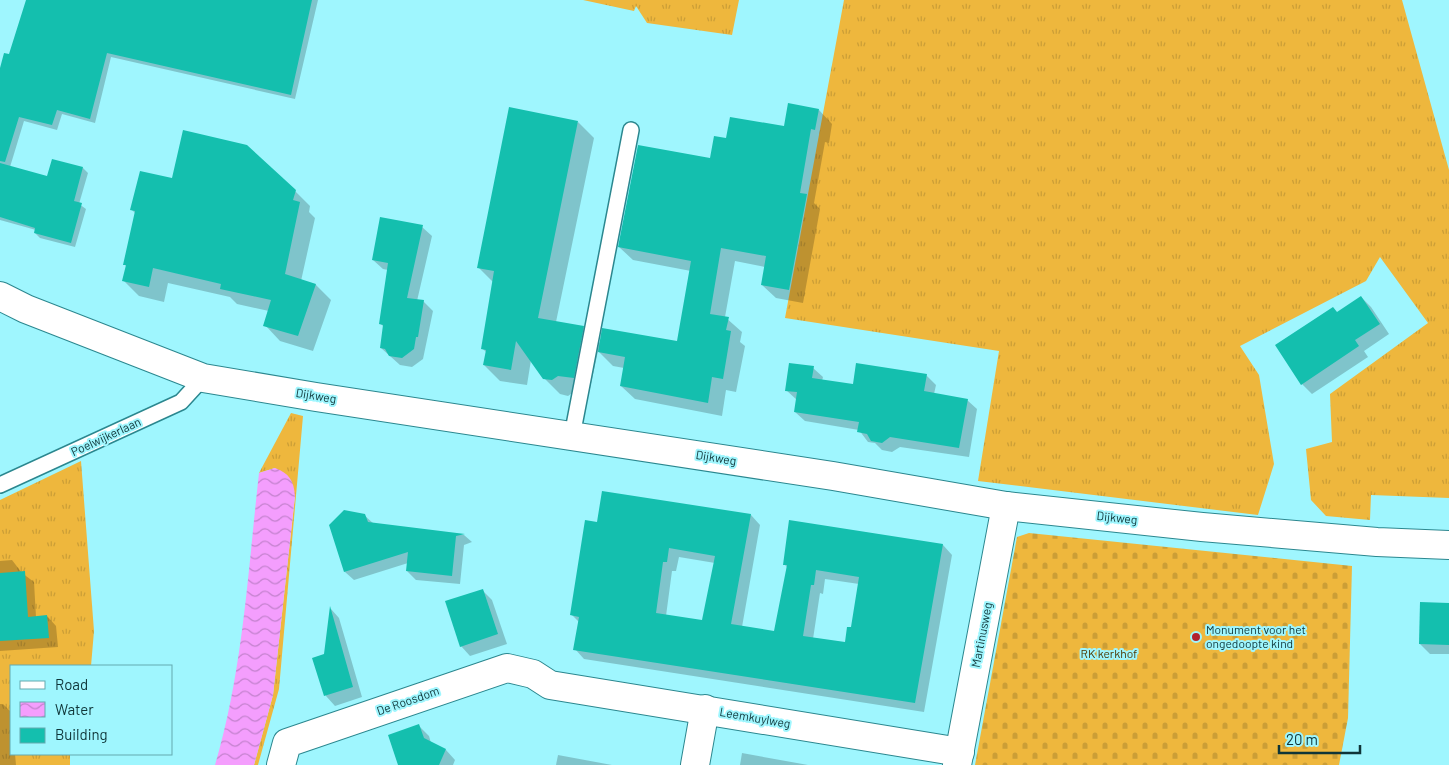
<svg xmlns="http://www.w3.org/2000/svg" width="1449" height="765" font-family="Barlow,sans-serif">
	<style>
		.grass { fill: url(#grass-tufts) }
		.cemetery { fill: url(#cemetery-stones) }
		.water { fill: url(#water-waves) }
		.shadow { fill: #0003; fill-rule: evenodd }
		.building { fill: #14bfae; fill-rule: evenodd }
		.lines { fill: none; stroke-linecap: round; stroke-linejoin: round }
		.service-casing { stroke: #2b878f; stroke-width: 18 }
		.minor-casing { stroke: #2b878f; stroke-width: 30 }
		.service { stroke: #fff; stroke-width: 15 }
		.minor { stroke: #fff; stroke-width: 28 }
		.poi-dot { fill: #b2212c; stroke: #9ff6fe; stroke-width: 2 }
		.labels { text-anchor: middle; stroke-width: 4; stroke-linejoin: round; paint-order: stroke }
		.street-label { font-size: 12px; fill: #0f3538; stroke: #9ff6fe }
		.poi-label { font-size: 12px; fill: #0f3538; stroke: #9ff6fe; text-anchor: start }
		.park-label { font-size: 12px; fill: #4e3700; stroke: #9ff6fe }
	</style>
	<defs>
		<pattern id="grass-tufts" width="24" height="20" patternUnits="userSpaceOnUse" patternTransform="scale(1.25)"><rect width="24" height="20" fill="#eeb73d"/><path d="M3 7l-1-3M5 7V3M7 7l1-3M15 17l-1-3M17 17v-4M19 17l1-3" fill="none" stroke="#cb9e36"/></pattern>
		<pattern id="cemetery-stones" width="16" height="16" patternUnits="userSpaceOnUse" patternTransform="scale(1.25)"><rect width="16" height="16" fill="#eeb73d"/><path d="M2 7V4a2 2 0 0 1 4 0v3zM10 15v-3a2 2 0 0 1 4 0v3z" fill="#cb9e36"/></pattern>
		<pattern id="water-waves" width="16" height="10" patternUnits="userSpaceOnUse" patternTransform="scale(1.25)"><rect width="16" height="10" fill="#f49efd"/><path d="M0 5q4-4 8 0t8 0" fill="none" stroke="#c482ce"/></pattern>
	</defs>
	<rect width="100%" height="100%" fill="#9ff6fe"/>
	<!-- grass -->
	<g class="grass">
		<polygon points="583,0 739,0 732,35 647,23 636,6 634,11"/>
		<polygon points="844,0 1402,0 1449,170 1449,498 1371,495 1370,520 1326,516 1311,500 1306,449 1332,442 1330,394 1428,323 1380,257 1366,281 1240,346 1259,375 1274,464 1258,515 978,481 999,351 785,318"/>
		<polygon points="291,413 303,416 279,689 258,765 254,765 273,695 295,496 275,468 259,473"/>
		<polygon points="81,461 94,631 91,666 11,666 11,754 70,754 70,765 0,765 0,500"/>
	</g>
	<!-- cemetery -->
	<polygon class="cemetery" points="1029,533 1352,566 1348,718 1339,765 975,765 1017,537"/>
	<!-- water -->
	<path class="water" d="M 275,468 C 289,473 294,481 295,496 L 273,695 L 254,765 L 215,765 C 243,671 248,570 259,473 Z"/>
	<!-- shadow -->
	<g class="shadow">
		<polygon points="27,0 318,0 295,99 111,57 95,123 62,114 57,130 24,121 10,167 48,178 83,168 88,173 79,204 86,209 75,247 40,238 35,233 36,230 0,220 0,73 10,56"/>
		<polygon points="819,110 832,124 829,143 825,142 814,203 820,209 803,303 776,298 762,285 765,267 735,261 725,317 742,332 740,342 745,346 736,392 726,390 722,416 635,399 621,386 624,368 613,366 598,351 589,393 575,391 568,396 560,394 544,378 531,360 527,385 500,381 484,365 487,353 483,349 494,283 479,268 578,122 594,138 556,322 583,327 601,344 678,342 691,271 633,260 619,247 711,160 728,139 785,128"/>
		<polygon points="172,179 295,191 310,206 309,212 315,218 301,281 316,285 331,300 313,351 280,341 265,325 269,311 237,304 230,297 168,283 164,302 139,296 124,281 127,267 124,264 136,214 132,210"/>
		<polygon points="422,227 432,236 417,301 423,301 433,311 423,359 412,367 400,365 381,348 384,327 380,323 388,270 383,269 373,260"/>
		<polygon points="1361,297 1371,307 1389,334 1364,351 1368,357 1312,394 1302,384 1338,313"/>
		<polygon points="813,368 823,377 822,381 854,386 926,375 936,385 934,394 967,400 977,409 969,457 900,447 892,452 882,450 875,443 868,442 859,430 805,421 795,412 797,400 786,390"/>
		<polygon points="364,515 374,524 464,535 472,542 464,545 460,584 416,580 407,571 408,563 354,580 345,572"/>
		<path d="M 751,515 L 760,525 L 742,627 L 775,633 L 788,568 L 784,564 L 943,545 L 952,555 L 924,712 L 584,659 L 575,649 L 579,622 L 572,615 L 598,523 ZM 679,557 L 715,563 L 703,622 L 666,616 L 672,571 L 676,571 ZM 825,579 L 859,584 L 852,629 L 846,644 L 813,639 L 820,593 L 823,594 Z"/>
		<polygon points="12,560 22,573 34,582 36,617 47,616 56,626 58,647 0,651 0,561"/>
		<polygon points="482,590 492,600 507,644 470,656 461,646"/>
		<polygon points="1449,604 1449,654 1430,654 1420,644"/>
		<polygon points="331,609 339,618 362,697 335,706 326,696 313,659 325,655"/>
		<polygon points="0,704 3,704 11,712 11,754 15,754 16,765 0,765"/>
		<polygon points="419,726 429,736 431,743 446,750 455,760 453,765 399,765"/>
		<polygon points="742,753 808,765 740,765"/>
		<polygon points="558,755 612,765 556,765"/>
	</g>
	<!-- building -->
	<g class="building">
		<polygon points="26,0 312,0 291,95 107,53 90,119 57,110 52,125 19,117 5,162 0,161 0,68 4,53 9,54"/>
		<polygon points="788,103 819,109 815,130 811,129 800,193 807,194 789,290 761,285 766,256 721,248 710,314 729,317 726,330 731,331 723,379 712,377 708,403 620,386 625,357 598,352 602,328 677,341 691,261 618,247 638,145 710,158 714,136 726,138 730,117 784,126"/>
		<polygon points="509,107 578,121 538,318 584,326 574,378 558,376 552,380 543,379 516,341 511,370 483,365 486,350 481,349 494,271 477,268"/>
		<polygon points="183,130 247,145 296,190 293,200 300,202 285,274 316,284 298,336 263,326 271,300 220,289 221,284 153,268 149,287 122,281 126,265 123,265 135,211 130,210 140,171 172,178"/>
		<polygon points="52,159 83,167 74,201 82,203 71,243 34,233 35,228 0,217 0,163 47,176"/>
		<polygon points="380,217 423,225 407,298 424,300 418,337 416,337 414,349 402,358 389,356 385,349 380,348 383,325 379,324 388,263 372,260"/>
		<polygon points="1361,296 1380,324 1355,340 1359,346 1301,385 1275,345 1333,307 1337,312"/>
		<polygon points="789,363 814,366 812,378 853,384 856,363 927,374 924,391 968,399 959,448 890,437 882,443 871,441 867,434 857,432 859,422 794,412 797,392 785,391"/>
		<path d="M 602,491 L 751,514 L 731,624 L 774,631 L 787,565 L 783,565 L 789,520 L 943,544 L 915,703 L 573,650 L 579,617 L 570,615 L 585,520 L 597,522 ZM 669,548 L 715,556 L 702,620 L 656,613 L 663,562 L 667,562 ZM 816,570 L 859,577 L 851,627 L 847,627 L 845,642 L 803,636 L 811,585 L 814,585 Z"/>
		<polygon points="344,510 365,514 368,522 465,534 456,536 452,576 406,571 408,552 344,572 329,525"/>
		<polygon points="25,571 28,617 47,615 49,638 0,641 0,573"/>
		<polygon points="483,589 498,634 460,647 445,601"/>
		<polygon points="1420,602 1449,603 1449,645 1419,644"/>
		<polygon points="330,606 353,687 324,696 312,658 324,654"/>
		<polygon points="419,724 424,738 446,749 439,765 398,765 388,735"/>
	</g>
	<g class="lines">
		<!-- service casing -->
		<g class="service-casing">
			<g id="service">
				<polyline points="572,436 631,130"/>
				<polyline points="0,485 181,402 203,378"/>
			</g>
		</g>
		<!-- minor casing -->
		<g class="minor-casing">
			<g id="minor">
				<polyline points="0,296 26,309 203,378 316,397 833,476 1006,506 1202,527 1377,542 1449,545"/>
				<polyline points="281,765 287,743 507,668 533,674 550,685 960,752"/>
				<polyline points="695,765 705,709"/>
				<polyline points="957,765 1006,506"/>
			</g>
		</g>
		<!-- service -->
		<use href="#service" class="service"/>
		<!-- minor -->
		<use href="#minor" class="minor"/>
	</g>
	<!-- markers -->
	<circle class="poi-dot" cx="1196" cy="637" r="5"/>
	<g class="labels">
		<!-- street labels -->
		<g class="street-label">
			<text transform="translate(316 396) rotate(9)" y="4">Dijkweg</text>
			<text transform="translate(106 437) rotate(-25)" y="4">Poelwijkerlaan</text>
			<text transform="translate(716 458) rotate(9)" y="4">Dijkweg</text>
			<text transform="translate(1117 518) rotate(6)" y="4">Dijkweg</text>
			<text transform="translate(982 635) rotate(-79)" y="4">Martinusweg</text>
			<text transform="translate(408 701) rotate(-19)" y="4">De Roosdom</text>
			<text transform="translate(755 718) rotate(10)" y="4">Leemkuylweg</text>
		</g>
		<!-- poi labels -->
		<g class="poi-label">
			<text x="1206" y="634">Monument voor het<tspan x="1206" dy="14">ongedoopte kind</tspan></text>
		</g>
		<!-- park labels -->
		<g class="park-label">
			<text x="1109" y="658">RK kerkhof</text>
		</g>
	</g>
	<!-- legend -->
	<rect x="10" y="665" width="162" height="90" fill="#9ff6fe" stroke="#65a9af"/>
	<rect x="20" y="681" width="25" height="8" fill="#ffffff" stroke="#65a9af"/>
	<text x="55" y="690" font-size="15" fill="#0f3538">Road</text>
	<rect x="20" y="702" width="25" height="15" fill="url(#water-waves)" stroke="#65a9af"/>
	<text x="55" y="715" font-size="15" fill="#0f3538">Water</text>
	<rect x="20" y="728" width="25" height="15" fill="#14bfae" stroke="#65a9af"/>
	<text x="55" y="740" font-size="15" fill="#0f3538">Building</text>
	<!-- scale -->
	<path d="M1279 745v8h81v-8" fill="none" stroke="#0f3538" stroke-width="2.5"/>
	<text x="1286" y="745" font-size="15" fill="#0f3538" stroke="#9ff6fe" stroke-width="4" paint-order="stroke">20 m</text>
</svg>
